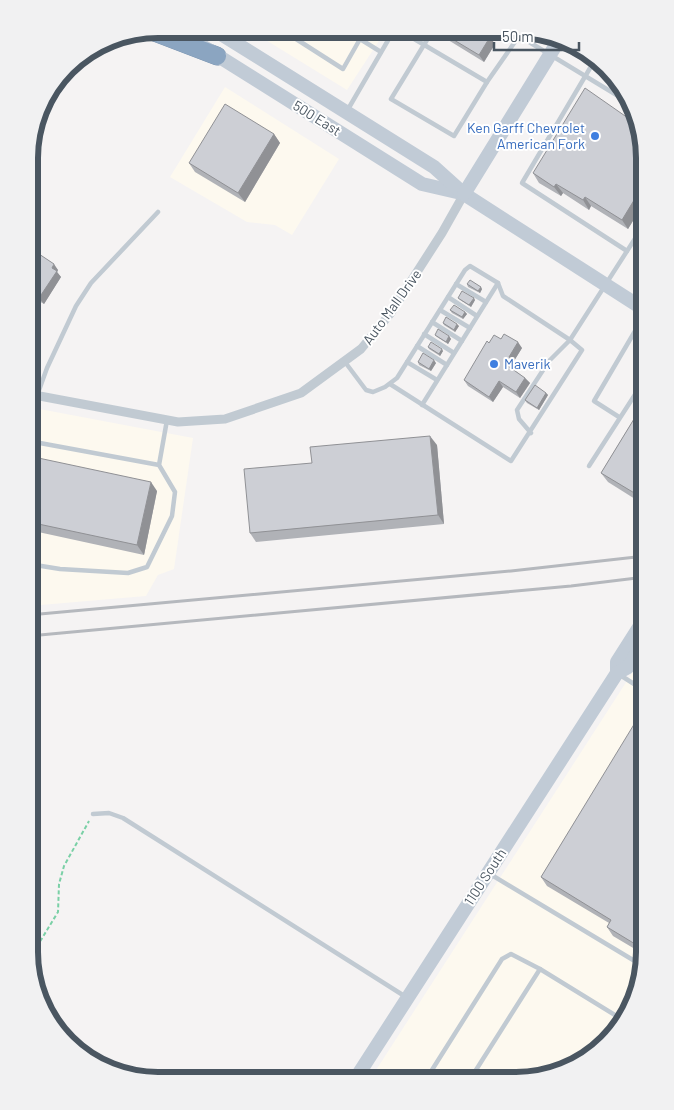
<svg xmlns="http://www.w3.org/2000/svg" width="674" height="1110" font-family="Barlow,sans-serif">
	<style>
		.commercial { fill: #fdf9ef }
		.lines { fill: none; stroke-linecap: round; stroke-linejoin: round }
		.highway-casing { stroke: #7690ad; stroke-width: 19 }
		.path { stroke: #7ad0a6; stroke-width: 2; stroke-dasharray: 4 2.5; stroke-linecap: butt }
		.lane { stroke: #c1cad2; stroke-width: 4.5 }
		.street { stroke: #c1cad2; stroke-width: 9 }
		.secondary { stroke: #c1cbd6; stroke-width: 14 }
		.highway { stroke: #8ba5c1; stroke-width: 18 }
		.rail { stroke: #b5b8bd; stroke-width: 3 }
		.wall { fill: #b0b2b7 }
		.shaded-wall { fill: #909195 }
		.building { fill: #cdcfd5; stroke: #909195 }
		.shop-dot { fill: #3f7fe0; stroke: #fff; stroke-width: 2 }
		.labels { text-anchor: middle; stroke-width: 4; stroke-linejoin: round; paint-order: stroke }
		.street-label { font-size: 14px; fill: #4a5661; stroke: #fff }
		.shop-label { font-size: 14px; fill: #366cbe; stroke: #fff; text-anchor: end }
		.rim { fill: none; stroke: #4a5661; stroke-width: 6 }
	</style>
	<rect width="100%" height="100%" fill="#f5f3f3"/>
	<!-- commercial -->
	<g class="commercial">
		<polygon points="248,29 386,30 347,90"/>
		<polygon points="225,87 339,159 292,235 275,225 247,222 170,177"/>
		<polygon points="29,407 193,438 174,569 158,575 146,596 29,606"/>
		<polygon points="645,653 645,961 619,1031 566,1072 517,1081 369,1081"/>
	</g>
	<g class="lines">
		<!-- highway casing -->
		<g class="highway-casing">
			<polyline id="highway" points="149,30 217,56"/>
		</g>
		<!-- path -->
		<polyline class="path" points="30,958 58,912 59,884 64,866 89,821"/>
		<!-- lane -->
		<g class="lane">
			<polyline points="282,30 343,69 360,39 381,52"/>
			<polyline points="399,30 487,82"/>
			<polyline points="433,30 391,99 454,136 487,82 519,36"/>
			<polyline points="511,31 633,105"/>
			<polyline points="596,58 522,183 627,251"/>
			<polyline points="347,111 394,30"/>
			<polyline points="456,284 486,302"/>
			<polyline points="448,297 477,316"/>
			<polyline points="440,310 470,328"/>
			<polyline points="432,322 462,341"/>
			<polyline points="424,334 454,353"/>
			<polyline points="417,346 447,365"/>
			<polyline points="345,362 366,390 373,392 385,387 397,378 465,270 470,266 498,283 503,296 570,340 645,223"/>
			<polyline points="407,362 437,380"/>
			<polyline points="390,384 511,461 582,350 570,340 549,361 517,410 519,419 531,433"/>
			<polyline points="422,405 498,283"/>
			<polyline points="619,417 594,401 645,314"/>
			<polyline points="29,418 47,368 76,306 91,283 158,212"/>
			<polyline points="29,441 159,465"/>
			<polyline points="589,466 645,379"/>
			<polyline points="29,564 60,569 128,573 147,567 172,516 175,492 159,465 167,420"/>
			<polyline points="620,675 645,691"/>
			<polyline points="93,814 109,813 123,818 406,997"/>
			<polyline points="490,874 643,966"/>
			<polyline points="473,1074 485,1081"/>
			<polyline points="425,1081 502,959 511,954 540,969"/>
			<polyline points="469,1081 540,969 623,1020"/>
		</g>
		<!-- street -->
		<polyline class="street" points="29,394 178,422 225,419 301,393 361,349 390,314 442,233 464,194"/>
		<!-- secondary -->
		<g class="secondary">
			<polyline points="175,29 422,184 461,193"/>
			<polyline points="213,29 434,167 464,194 645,310"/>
			<polyline points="464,194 559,40"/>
			<polyline points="617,673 617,662 645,618"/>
			<polyline points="354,1081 617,673 628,667 645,641"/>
		</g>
		<!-- highway -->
		<use href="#highway" class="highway"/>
		<!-- rail -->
		<g class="rail">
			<polyline points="29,615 511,571 645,556"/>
			<polyline points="29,636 571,586 645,577"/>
		</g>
	</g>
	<!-- wall -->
	<g class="wall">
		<polygon points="436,31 480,31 495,44 484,62 440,35"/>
		<polygon points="274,134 280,143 245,202 195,172 189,163"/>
		<polygon points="645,157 645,201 628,229 591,206 589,210 563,193 561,196 539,183 533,173"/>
		<polygon points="30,248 58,270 57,272 61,277 44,304 32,297 30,294 30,288 32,284 30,283"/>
		<polygon points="645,267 645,286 643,284 638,277"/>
		<polygon points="467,284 482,289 480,293 468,287"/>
		<polygon points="458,298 475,300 471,307 460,300"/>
		<polygon points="450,310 465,312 467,314 463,319 452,313"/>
		<polygon points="443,323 459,326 455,332 444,325"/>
		<polygon points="435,335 449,336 451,339 448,344 437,337"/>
		<polygon points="501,339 522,348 514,361 517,365 514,370 525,378 530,383 520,398 503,387 493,402 468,386 464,380"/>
		<polygon points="428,347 443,351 440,356 429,349"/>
		<polygon points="418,362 436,363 431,371 419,365"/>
		<polygon points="546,393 548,395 539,410 527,403 525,400"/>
		<polygon points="645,401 643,504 608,482 601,473"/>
		<polygon points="437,445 444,524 256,542 250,533 312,463"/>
		<polygon points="29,456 157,491 144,555 29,530"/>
		<polygon points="645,708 645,955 613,936 607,927 609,923 547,886 541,877"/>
	</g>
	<!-- shaded-wall -->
	<g class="shaded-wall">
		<polygon points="490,37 495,44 484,62 479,55"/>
		<polygon points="274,134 280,143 245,202 238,193"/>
		<polygon points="645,173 645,201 628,229 622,220 638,185"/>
		<polygon points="556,184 563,193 561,196 554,187"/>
		<polygon points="585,197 591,206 589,210 583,200"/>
		<polygon points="54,264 58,270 57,272 61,277 44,304 39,298 52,268"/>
		<polygon points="481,287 482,289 480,293 478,291"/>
		<polygon points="474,298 475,300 471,307 469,305"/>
		<polygon points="465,312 467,314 463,319 462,317"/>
		<polygon points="457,324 459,326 455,332 454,330"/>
		<polygon points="449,336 451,339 448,344 446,342"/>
		<polygon points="518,342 522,348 514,361 517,365 512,372 508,366 509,357"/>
		<polygon points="442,349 443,351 440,356 439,354"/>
		<polygon points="434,360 436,363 431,371 429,369"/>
		<polygon points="525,378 530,383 520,398 516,392"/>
		<polygon points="499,381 503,387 493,402 489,397"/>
		<polygon points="546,393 548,395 539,410 537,408"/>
		<polygon points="430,436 437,445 444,524 438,515"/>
		<polygon points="645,480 645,500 643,504 636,494"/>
		<polygon points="151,482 157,491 144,555 137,545"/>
		<polygon points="645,892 645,912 639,902"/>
	</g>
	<!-- building -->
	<g class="building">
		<polygon points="439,31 480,31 490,37 479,55"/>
		<polygon points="585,88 628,118 635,107 636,108 645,157 645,173 638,185 642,187 622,220 585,197 583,200 556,184 554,187 533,173"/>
		<polygon points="225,104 274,134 238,193 189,163"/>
		<polygon points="30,248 54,264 52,268 57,271 39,298 30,292 30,288 33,282 30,279"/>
		<polygon points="645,267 645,282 638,277"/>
		<polygon points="470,280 481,287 478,291 467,284"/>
		<polygon points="462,291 474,298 469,305 458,298"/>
		<polygon points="454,305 465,312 462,317 450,310"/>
		<polygon points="446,317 457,324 454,330 443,323"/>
		<polygon points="438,329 449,336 446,342 435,335"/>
		<polygon points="504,334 518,342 509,357 513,359 508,366 525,378 516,392 499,381 489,397 464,380 487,341 489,343 494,335 501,339"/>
		<polygon points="431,342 442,349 439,354 428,347"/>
		<polygon points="423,353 434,360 429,369 418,362"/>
		<polygon points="535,385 546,393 537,408 525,400"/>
		<polygon points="645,401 645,480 636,494 601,473"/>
		<polygon points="430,436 438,515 250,533 244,469 312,463 310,447"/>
		<polygon points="29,456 151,482 137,545 29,522"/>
		<polygon points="644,708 645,708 645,892 639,902 645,906 645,950 607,927 611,920 541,877"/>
	</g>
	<!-- markers -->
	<g class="shop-dot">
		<circle cx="595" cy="136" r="5"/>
		<circle cx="494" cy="364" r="5"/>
	</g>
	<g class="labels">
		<!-- street labels -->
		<g class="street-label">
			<text transform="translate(317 118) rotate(32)" y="5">500 East</text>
			<text transform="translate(392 307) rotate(-54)" y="5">Auto Mall Drive</text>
			<text transform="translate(485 877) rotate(-57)" y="5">1100 South</text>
		</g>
		<!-- shop labels -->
		<g class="shop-label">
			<text x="585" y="133">Ken Garff Chevrolet<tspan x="585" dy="16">American Fork</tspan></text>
			<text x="504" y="369" text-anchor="start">Maverik</text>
		</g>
	</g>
	<!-- crop -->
	<path d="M0 0H674V1110H0ZM158 38H516A120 120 0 0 1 636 158V952A120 120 0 0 1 516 1072H158A120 120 0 0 1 38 952V158A120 120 0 0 1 158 38Z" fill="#f1f1f2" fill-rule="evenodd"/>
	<path class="rim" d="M158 38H516A120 120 0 0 1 636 158V952A120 120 0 0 1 516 1072H158A120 120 0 0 1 38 952V158A120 120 0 0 1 158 38Z"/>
	<!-- scale -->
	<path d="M494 42v8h85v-8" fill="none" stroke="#4a5661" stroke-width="2.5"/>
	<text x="502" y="42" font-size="15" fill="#4a5661" stroke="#ffffff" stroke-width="4" paint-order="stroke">50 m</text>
</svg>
